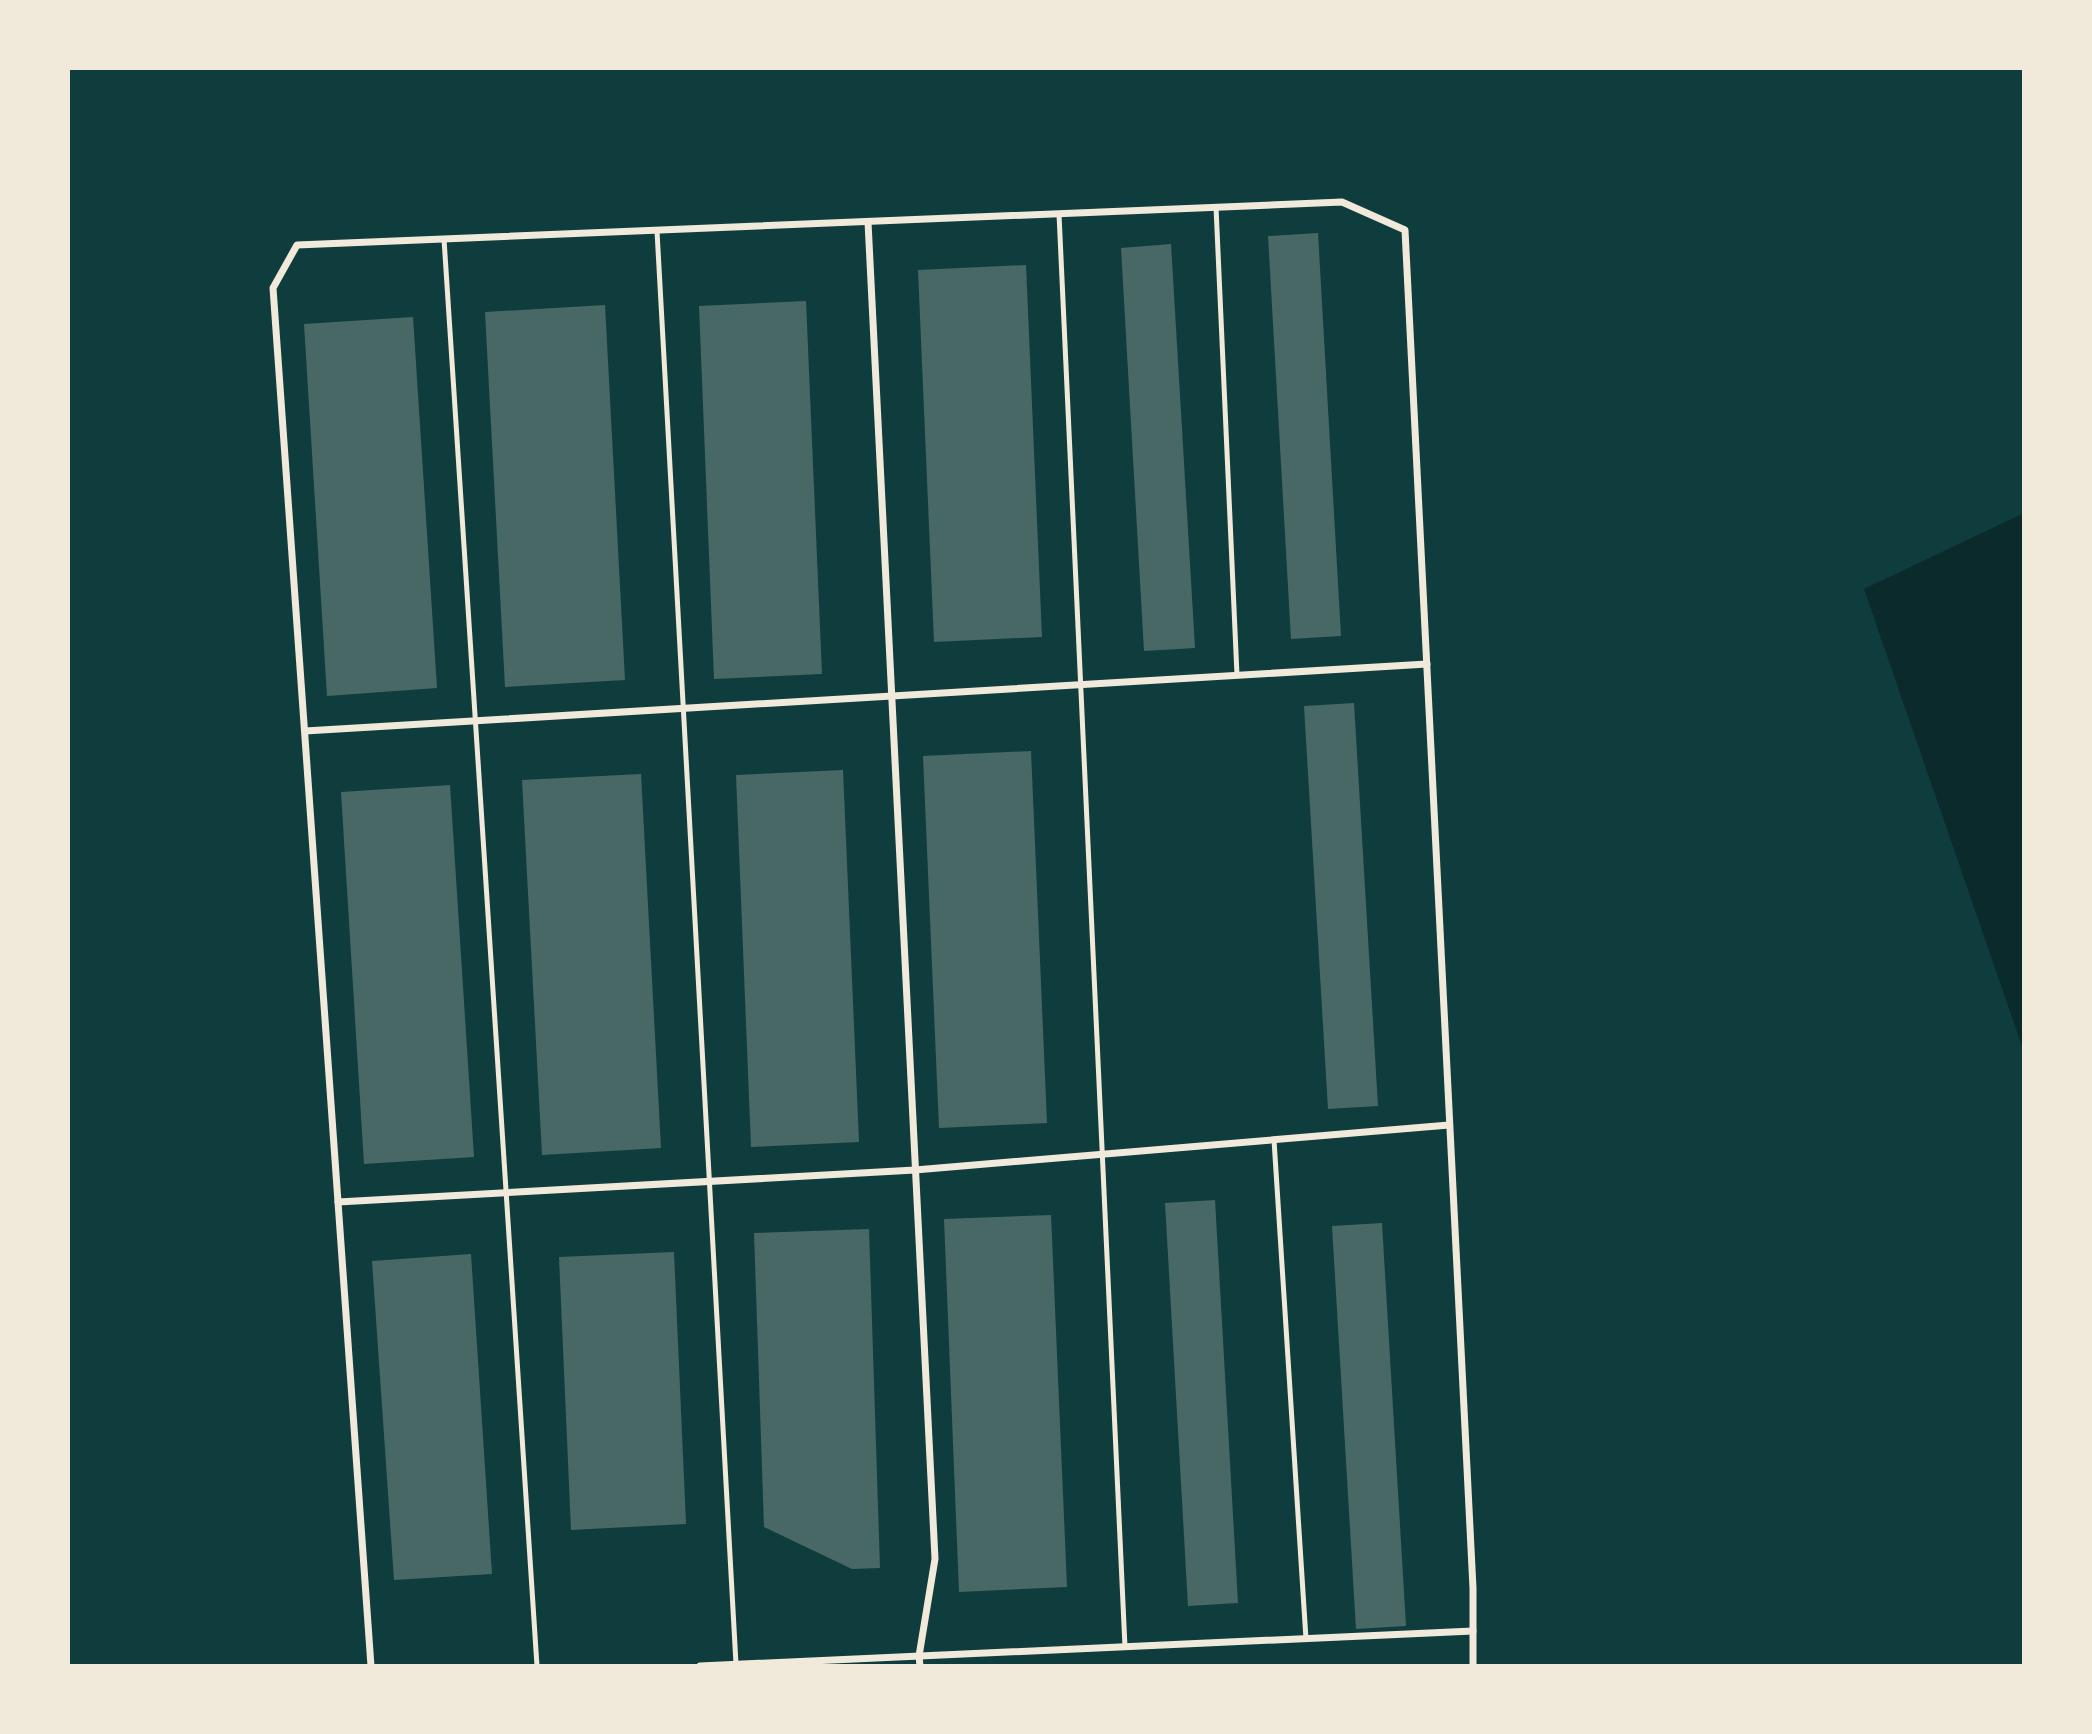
<svg xmlns="http://www.w3.org/2000/svg" width="2092" height="1734" font-family="'Archivo Narrow',sans-serif">
	<style>
		.water { fill: #0a2a2b }
		.building { fill: #486865 }
		.lines { fill: none; stroke-linecap: round; stroke-linejoin: round }
		.service { stroke: #f1e9da; stroke-width: 5 }
		.minor { stroke: #f1e9da; stroke-width: 7 }
	</style>
	<rect width="100%" height="100%" fill="#0f3d3e"/>
	<!-- water -->
	<polygon class="water" points="2024,513 2024,1052 1864,589"/>
	<!-- building -->
	<g class="building">
		<polygon points="1318,233 1341,636 1291,639 1268,236"/>
		<polygon points="1171,244 1195,648 1144,651 1121,248"/>
		<polygon points="1026,265 1042,637 934,642 918,270"/>
		<polygon points="806,301 822,674 714,679 699,306"/>
		<polygon points="605,305 625,680 505,687 485,312"/>
		<polygon points="413,317 437,688 327,696 304,324"/>
		<polygon points="1354,703 1378,1106 1328,1109 1304,706"/>
		<polygon points="1031,751 1047,1123 939,1128 923,756"/>
		<polygon points="843,770 859,1142 751,1147 736,775"/>
		<polygon points="641,774 661,1148 542,1155 522,780"/>
		<polygon points="450,785 474,1157 364,1164 341,792"/>
		<polygon points="1215,1200 1238,1603 1188,1606 1165,1203"/>
		<polygon points="1051,1215 1067,1587 959,1592 944,1219"/>
		<polygon points="1382,1223 1406,1626 1356,1629 1332,1226"/>
		<polygon points="869,1229 880,1568 852,1569 764,1527 754,1233"/>
		<polygon points="674,1252 686,1524 571,1530 559,1257"/>
		<polygon points="471,1254 492,1574 394,1580 372,1261"/>
	</g>
	<g class="lines">
		<!-- service -->
		<g class="service">
			<polyline points="1216,207 1237,675"/>
			<polyline points="1059,214 1125,1647"/>
			<polyline points="657,231 736,1664"/>
			<polyline points="444,239 537,1666"/>
			<polyline points="1274,1140 1306,1639"/>
		</g>
		<!-- minor -->
		<g class="minor">
			<polyline points="868,222 935,1559 919,1656 920,1666"/>
			<polyline points="305,731 1427,664"/>
			<polyline points="338,1202 915,1170 1449,1125"/>
			<polyline points="371,1666 273,288 297,245 1342,202 1405,230 1473,1588 1473,1666"/>
			<polyline points="700,1666 1473,1631"/>
		</g>
	</g>
	<!-- border -->
	<rect width="2092" height="1734" fill="none" stroke="#f1e9da" stroke-width="140"/>
</svg>
